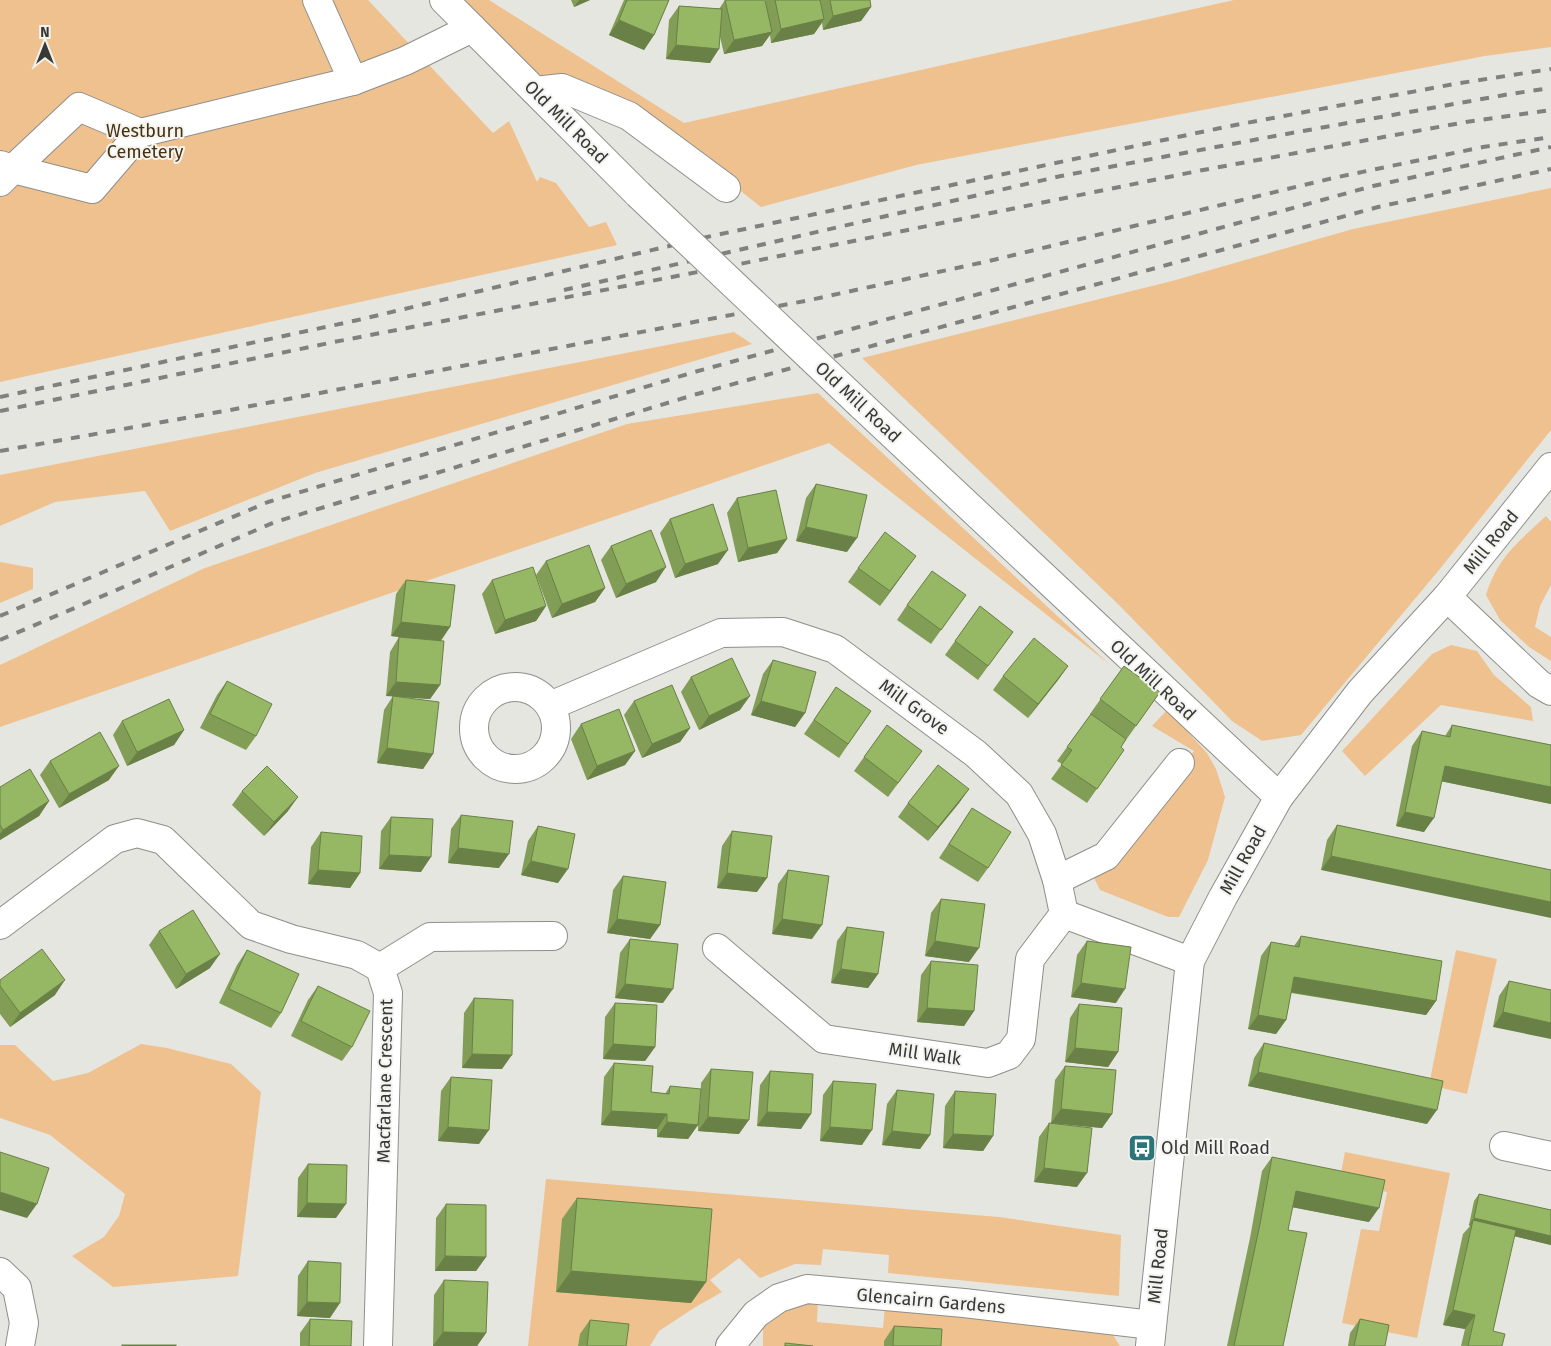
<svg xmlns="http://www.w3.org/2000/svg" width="1551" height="1346" font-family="'Fira Sans',sans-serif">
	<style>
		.green { fill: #eec18f }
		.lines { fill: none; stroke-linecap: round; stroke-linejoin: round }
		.minor-casing { stroke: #8e8e8a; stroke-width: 30 }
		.minor { stroke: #fff; stroke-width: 28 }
		.rail { stroke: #80807e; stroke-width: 4; stroke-dasharray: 9 9; stroke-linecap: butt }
		.minor-bridge-casing { stroke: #8e8e8a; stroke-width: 30; stroke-linecap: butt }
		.minor-bridge { stroke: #fff; stroke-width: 28 }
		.wall { fill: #819d56 }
		.shaded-wall { fill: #698046 }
		.building { fill: #96b764; stroke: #698046 }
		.labels { text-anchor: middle; stroke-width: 4; stroke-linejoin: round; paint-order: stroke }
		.street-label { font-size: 18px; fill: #383837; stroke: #f3f3ef }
		.park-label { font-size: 18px; fill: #482f0e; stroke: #f3f3ef }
		.poi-label { font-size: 18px; fill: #383837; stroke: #f3f3ef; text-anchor: start }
	</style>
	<rect width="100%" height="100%" fill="#e6e6e1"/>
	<!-- green -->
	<g class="green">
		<polygon points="0,0 368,0 493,133 509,121 537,182 540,177 556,183 589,227 606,222 617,245 0,382"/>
		<polygon points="460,0 489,0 684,123 1234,0 1551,0 1551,47 1485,56 916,165 761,207 653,122 539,79"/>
		<polygon points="1551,188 1551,430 1439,570 1301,735 1262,741 1232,721 1119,605 862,358 1172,281 1353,229"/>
		<polygon points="734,332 752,344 315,473 170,531 145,491 55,502 0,526 0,475"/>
		<polygon points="818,393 1109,664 829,443 0,727 0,665 205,568 627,424"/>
		<path d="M 1546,516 L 1551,522 L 1551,585 L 1540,606 L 1535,627 L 1551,637 L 1551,661 L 1529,647 L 1500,620 L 1486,595 C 1497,558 1519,541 1546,516 Z"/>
		<polygon points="0,562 33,568 33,589 0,603"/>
		<polygon points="1451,645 1477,651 1494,675 1531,707 1533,721 1441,705 1365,776 1342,751 1432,654"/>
		<polygon points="1167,710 1207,753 1216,769 1225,797 1208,860 1179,917 1168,917 1100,890 1087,864 1124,848 1194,751 1152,726"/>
		<polygon points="1456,950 1497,959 1467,1094 1429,1085"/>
		<polygon points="141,1044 167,1048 231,1064 261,1092 238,1276 113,1287 72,1256 104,1237 119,1216 125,1194 50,1135 0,1118 0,1045 15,1045 53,1081 88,1073"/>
		<polygon points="1345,1152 1450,1173 1417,1338 1342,1323 1361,1229 1379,1231 1387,1192 1339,1183"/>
		<polygon points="546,1179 999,1217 1121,1235 1119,1296 888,1273 889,1255 823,1249 821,1265 795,1264 760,1278 739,1258 710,1280 722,1292 694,1308 659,1331 650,1346 618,1346 580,1335 578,1346 528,1346"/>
		<polygon points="818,1300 817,1322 883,1328 885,1306 1105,1331 1113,1335 1120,1346 932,1346 884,1341 884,1346 763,1346 763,1321 769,1311"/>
	</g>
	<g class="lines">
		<!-- minor casing -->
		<g class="minor-casing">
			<g id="minor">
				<polyline points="317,0 353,81 405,61 472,28"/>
				<polyline points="444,0 638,194"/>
				<polyline points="535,91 562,88 629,116 726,188"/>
				<polyline points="0,165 13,169 79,107 140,133"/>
				<polyline points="0,182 13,169 92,189 140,133 353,81"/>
				<polyline points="861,405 1279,797"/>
				<polyline points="1447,597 1539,684 1551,691"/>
				<circle cx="515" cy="728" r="41"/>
				<polyline points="550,706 721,633 783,632 835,649 976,754 1019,794 1042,834 1057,880 1064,914 1190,961"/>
				<polyline points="1057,880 1106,856 1180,763"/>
				<polyline points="0,925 115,839 137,833 163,840 251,925 291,939 357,955 380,968 388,993 378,1346"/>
				<polyline points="717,948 824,1039 988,1063 1009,1055 1021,1039 1030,959 1064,914"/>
				<polyline points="380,968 430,937 553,936"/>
				<polyline points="1504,1146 1551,1156"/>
				<polyline points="0,1272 17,1288 24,1323 20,1346"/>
				<polyline points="730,1346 756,1314 779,1298 807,1289 964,1303 1152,1325"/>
				<polyline points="1150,1346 1190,961 1223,897 1279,797 1360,692 1447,597 1551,467"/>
			</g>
		</g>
		<!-- minor -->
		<use href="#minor" class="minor"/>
		<!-- rail -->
		<g class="rail">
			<polyline points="564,290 1061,176 1275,136 1510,94 1551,88"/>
			<polyline points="0,397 358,320 707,237 1225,127 1454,84 1551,69"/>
			<polyline points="0,411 334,342 755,261 1203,170 1466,122 1551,110"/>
			<polyline points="0,451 230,410 810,300 989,261 1333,178 1483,147 1551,137"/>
			<polyline points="0,616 268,502 691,373 1373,186 1551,147"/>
			<polyline points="0,640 275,522 697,394 1378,207 1551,169"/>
		</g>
		<!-- minor-bridge casing -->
		<g class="minor-bridge-casing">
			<polyline id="minor-bridge" points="638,194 861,405"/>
		</g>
		<!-- minor-bridge -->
		<use href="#minor-bridge" class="minor-bridge"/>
	</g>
	<!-- wall -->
	<g class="wall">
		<polygon points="571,0 590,0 574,7"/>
		<polygon points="624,0 669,0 654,35 644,50 609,35"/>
		<polygon points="725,0 765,2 766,0 870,0 871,7 861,21 823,30 822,23 814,34 771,43 770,35 762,46 724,54 720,37 710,63 666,59 669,20 679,6 719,9"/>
		<polygon points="816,484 847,552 796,541 806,498"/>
		<polygon points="737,498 787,539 777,553 738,562 727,513"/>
		<polygon points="670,519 718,564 675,578 660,533"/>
		<polygon points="611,546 656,582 616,598 601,560"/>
		<polygon points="916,556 880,606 848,582 858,568"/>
		<polygon points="546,561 605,588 595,602 552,618 536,575"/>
		<polygon points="406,580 450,627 441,641 440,685 430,699 399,697 433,754 423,769 377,763 384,710 393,696 386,696 390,652 399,637 414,639 391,636 396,594"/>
		<polygon points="492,580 546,606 536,621 495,634 482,594"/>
		<polygon points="966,595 931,644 897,620 907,605"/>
		<polygon points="980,606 1013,632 978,680 945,655"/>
		<polygon points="773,660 805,713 795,727 751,715 763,674"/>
		<polygon points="1068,666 1058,680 1028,718 993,690 1003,676"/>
		<polygon points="1124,666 1160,692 1121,747 1124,750 1087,803 1051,779 1062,764 1057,761 1091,714 1098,719 1090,714"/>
		<polygon points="691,677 740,710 699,730 681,692"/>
		<polygon points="227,681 256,736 246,750 200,728 217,695"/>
		<polygon points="836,687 871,711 839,758 804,734"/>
		<polygon points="634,701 690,728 680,742 642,758 624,715"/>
		<polygon points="122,721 184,730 174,745 127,766 113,735"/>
		<polygon points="581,724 635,751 625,765 587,780 571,739"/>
		<polygon points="887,725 922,751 888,797 854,771"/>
		<polygon points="1452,725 1551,745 1551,804 1441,781 1424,832 1396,826 1412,746 1422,731 1445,736"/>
		<polygon points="50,761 109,780 59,808 40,775"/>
		<polygon points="0,787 49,801 39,816 0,840"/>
		<polygon points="969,789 959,803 928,841 898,817 908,803"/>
		<polygon points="242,791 288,811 264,836 232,805"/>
		<polygon points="972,808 988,868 978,882 939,858"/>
		<polygon points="461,815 499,868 448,863 451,829"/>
		<polygon points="391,817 421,872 379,869 381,831"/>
		<polygon points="1337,825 1551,870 1321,870 1327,840"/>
		<polygon points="538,826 558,883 521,875 528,841"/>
		<polygon points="732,831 757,892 717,888 722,846"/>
		<polygon points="321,832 360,873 350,888 308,884 311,847"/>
		<polygon points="788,870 812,939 772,934 778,884"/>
		<polygon points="623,876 660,925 650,939 607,933 613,890"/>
		<polygon points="941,899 969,962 925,956 931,913"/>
		<polygon points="847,927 878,974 868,988 831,983 837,941"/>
		<polygon points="159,931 210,968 176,989 149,945"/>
		<polygon points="1301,936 1436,1001 1426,1015 1291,993 1286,1020 1276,1034 1248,1029 1261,956 1271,942 1294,946"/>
		<polygon points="630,939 663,1003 615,998 620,953"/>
		<polygon points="1087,941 1116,1003 1071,997 1077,955"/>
		<polygon points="247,950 281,1013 271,1028 219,1003 237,965"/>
		<polygon points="931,961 974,1011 964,1026 917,1022 921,975"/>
		<polygon points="0,980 55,995 10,1027 0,1014"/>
		<polygon points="1509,981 1551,990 1493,1027 1499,996"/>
		<polygon points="318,986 352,1047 342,1061 291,1036 308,1000"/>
		<polygon points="474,998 502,1069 462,1068 464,1013"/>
		<polygon points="615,1003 655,1047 645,1061 603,1059 605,1017"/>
		<polygon points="1079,1004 1118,1052 1108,1067 1065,1062 1070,1018"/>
		<polygon points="1264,1043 1427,1124 1248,1086 1254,1058"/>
		<polygon points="614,1063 651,1092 665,1094 670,1086 700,1106 701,1083 711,1069 739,1134 698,1131 698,1125 688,1139 657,1137 657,1129 601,1125 604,1077"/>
		<polygon points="1065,1066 1112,1114 1102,1128 1061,1124 1077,1187 1034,1182 1039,1137 1049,1123 1051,1123 1055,1080"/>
		<polygon points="770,1071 801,1129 757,1126 760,1085"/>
		<polygon points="451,1077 479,1144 438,1141 441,1091"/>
		<polygon points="833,1081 862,1145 820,1141 823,1095"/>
		<polygon points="897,1090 930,1135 920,1149 882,1145 887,1104"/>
		<polygon points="955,1091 993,1136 983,1151 943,1148 945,1106"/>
		<polygon points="1272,1157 1369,1222 1292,1207 1288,1230 1283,1346 1227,1346 1250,1238 1262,1171"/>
		<polygon points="308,1164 336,1218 297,1217 298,1178"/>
		<polygon points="1479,1194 1551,1210 1551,1245 1514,1236 1493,1331 1502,1346 1461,1346 1465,1329 1443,1325 1463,1234 1470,1226 1469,1225 1474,1201"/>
		<polygon points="577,1198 706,1282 691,1303 556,1292 562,1219"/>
		<polygon points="446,1204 486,1257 476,1271 435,1271 436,1218"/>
		<polygon points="308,1261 330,1318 297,1316 298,1276"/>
		<polygon points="444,1280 486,1333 477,1346 433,1346 434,1295"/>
		<polygon points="310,1319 351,1346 300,1346 300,1333"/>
		<polygon points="1360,1319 1385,1346 1348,1346 1350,1333"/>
		<polygon points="590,1320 626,1346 578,1346 580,1334"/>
		<polygon points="894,1326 941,1346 884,1346 884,1341"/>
	</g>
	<!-- shaded-wall -->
	<g class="shaded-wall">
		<polygon points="579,0 590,0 574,7"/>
		<polygon points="871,7 861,21 823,30 833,16"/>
		<polygon points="824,19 814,34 771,43 781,29"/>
		<polygon points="619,20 654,35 644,50 609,35"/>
		<polygon points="772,32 762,46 724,54 734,40"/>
		<polygon points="676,45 719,49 710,63 666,59"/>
		<polygon points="806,527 857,538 847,552 796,541"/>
		<polygon points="787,539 777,553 738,562 748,548"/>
		<polygon points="728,550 718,564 675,578 685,564"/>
		<polygon points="916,556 906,570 880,606 890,591"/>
		<polygon points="666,567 656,582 616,598 626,584"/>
		<polygon points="605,588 595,602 552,618 562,604"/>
		<polygon points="546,606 536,621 495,634 505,620"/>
		<polygon points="401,622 450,627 440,641 391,636"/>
		<polygon points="1068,666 1058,680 1028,718 1038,704"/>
		<polygon points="396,682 440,685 430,699 386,696"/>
		<polygon points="750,696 740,710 699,730 709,716"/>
		<polygon points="761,701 805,713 795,727 751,715"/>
		<polygon points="690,728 680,742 642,758 652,744"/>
		<polygon points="184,730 174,745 127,766 137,752"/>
		<polygon points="387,748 433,754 423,769 377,763"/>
		<polygon points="635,751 625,765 587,780 597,766"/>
		<polygon points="119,766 109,780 59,808 69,794"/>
		<polygon points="1445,766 1551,787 1551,804 1435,780"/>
		<polygon points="969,789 959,803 928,841 938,827"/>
		<polygon points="298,797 288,811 264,836 274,822"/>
		<polygon points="49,801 39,816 0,840 0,834 3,830"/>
		<polygon points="1405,812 1434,818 1424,832 1396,826"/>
		<polygon points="458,848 509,854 499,868 448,863"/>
		<polygon points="389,855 431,857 421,872 379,869"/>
		<polygon points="1331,856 1551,902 1551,918 1321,870"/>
		<polygon points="531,861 568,869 558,883 521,875"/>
		<polygon points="318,870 360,873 350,888 308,884"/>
		<polygon points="727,873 767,878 757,892 717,888"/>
		<polygon points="617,919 660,925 650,939 607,933"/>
		<polygon points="782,919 822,925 812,939 772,934"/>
		<polygon points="935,941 979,948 969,962 925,956"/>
		<polygon points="220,954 210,968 176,989 186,974"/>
		<polygon points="841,969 878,974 868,988 831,983"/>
		<polygon points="1294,977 1436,1001 1426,1015 1284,991"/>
		<polygon points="65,980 55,995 10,1027 20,1013"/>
		<polygon points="1081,983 1125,989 1116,1003 1071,997"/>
		<polygon points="625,984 673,989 663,1003 615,998"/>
		<polygon points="927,1008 974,1011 964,1026 917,1022"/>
		<polygon points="1503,1012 1551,1023 1551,1039 1493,1027"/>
		<polygon points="1258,1015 1286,1020 1276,1034 1248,1029"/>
		<polygon points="613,1044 655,1047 645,1061 603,1059"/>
		<polygon points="1075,1048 1118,1052 1108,1067 1065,1062"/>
		<polygon points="472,1054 512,1055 502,1069 462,1068"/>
		<polygon points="1258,1072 1437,1110 1427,1124 1248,1086"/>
		<polygon points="1061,1109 1112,1114 1102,1128 1051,1123"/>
		<polygon points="611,1111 667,1114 657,1129 601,1125"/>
		<polygon points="767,1112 811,1114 801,1129 757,1126"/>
		<polygon points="708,1117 749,1120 739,1134 698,1131"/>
		<polygon points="667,1122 698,1125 688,1139 657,1137"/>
		<polygon points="448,1127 489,1130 479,1144 438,1141"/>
		<polygon points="830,1127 872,1130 862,1145 820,1141"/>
		<polygon points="892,1131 930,1135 920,1149 882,1145"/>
		<polygon points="953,1134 993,1136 983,1151 943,1148"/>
		<polygon points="1044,1168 1087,1173 1077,1187 1034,1182"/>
		<polygon points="1296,1191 1379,1208 1369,1222 1286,1206"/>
		<polygon points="0,1192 37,1204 27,1218 0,1210"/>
		<polygon points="307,1203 346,1204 336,1218 297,1217"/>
		<polygon points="1474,1218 1551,1236 1551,1245 1472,1226 1473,1220 1470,1226 1469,1225"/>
		<polygon points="445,1256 486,1257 476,1271 435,1271"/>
		<polygon points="571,1271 706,1282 691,1303 556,1292"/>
		<polygon points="307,1302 340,1303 330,1318 297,1316"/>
		<polygon points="1453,1310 1475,1315 1465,1329 1443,1325"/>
		<polygon points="443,1332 486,1333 477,1346 433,1346"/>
	</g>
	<!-- building -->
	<g class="building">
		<polygon points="627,0 669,0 654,35 619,20"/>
		<polygon points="725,0 765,0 772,32 734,40"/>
		<polygon points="775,0 820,0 824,19 781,29"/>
		<polygon points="830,0 870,0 871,7 833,16"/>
		<polygon points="679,6 722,9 719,49 676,45"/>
		<polygon points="816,484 867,495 857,538 806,527"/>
		<polygon points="776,490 787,539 748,548 737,498"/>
		<polygon points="713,504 728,550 685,564 670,519"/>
		<polygon points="651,530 666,567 626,584 611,546"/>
		<polygon points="885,532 916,556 890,591 858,568"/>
		<polygon points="589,545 605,588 562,604 546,561"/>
		<polygon points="533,567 546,606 505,620 492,580"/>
		<polygon points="932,571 966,595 941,630 907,605"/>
		<polygon points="406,580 455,585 450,627 401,622"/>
		<polygon points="980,606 1013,632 988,666 955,641"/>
		<polygon points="399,637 444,641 440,685 396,682"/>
		<polygon points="1034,638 1068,666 1038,704 1003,676"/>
		<polygon points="732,658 750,696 709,716 691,677"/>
		<polygon points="773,660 816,672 805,713 761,701"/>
		<polygon points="1124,666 1160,692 1136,726 1100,699"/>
		<polygon points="227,681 272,704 256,736 210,714"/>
		<polygon points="672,685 690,728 652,744 634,701"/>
		<polygon points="836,687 871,711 848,744 814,720"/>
		<polygon points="393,696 439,702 433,754 387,748"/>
		<polygon points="169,699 184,730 137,752 122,721"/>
		<polygon points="619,709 635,751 597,766 581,724"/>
		<polygon points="1091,714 1126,739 1121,747 1124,750 1097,789 1061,765 1072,750 1067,747"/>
		<polygon points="887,725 922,751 898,783 864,757"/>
		<polygon points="1452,725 1551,745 1551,787 1445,766 1434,818 1405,812 1422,731 1450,737"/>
		<polygon points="100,732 119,766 69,794 50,761"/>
		<polygon points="938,765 969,789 938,827 908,803"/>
		<polygon points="267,766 298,797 274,822 242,791"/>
		<polygon points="30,769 49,801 3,830 0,825 0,787"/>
		<polygon points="972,808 1011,832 988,868 949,844"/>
		<polygon points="461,815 513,821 509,854 458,848"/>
		<polygon points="391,817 433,819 431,857 389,855"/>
		<polygon points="1337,825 1551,870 1551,902 1331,856"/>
		<polygon points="538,826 575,834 568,869 531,861"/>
		<polygon points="732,831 772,836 767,878 727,873"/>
		<polygon points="321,832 362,836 360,873 318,870"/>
		<polygon points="788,870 829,876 822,925 782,919"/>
		<polygon points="623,876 666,882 660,925 617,919"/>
		<polygon points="941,899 985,904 979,948 935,941"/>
		<polygon points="193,910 220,954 186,974 159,931"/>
		<polygon points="847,927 884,932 878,974 841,969"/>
		<polygon points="1301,936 1442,961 1436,1001 1294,977 1286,1020 1258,1015 1271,942 1299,947"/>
		<polygon points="630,939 678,944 673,989 625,984"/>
		<polygon points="1087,941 1131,947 1125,989 1081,983"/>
		<polygon points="42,949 65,980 20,1013 0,986 0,980"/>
		<polygon points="247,950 299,974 281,1013 229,989"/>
		<polygon points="931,961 978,965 974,1011 927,1008"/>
		<polygon points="1509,981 1551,990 1551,1023 1503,1012"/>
		<polygon points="318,986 370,1011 352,1047 301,1021"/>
		<polygon points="474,998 513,1000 512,1055 472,1054"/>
		<polygon points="615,1003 657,1005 655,1047 613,1044"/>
		<polygon points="1079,1004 1122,1008 1118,1052 1075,1048"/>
		<polygon points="1264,1043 1443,1081 1437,1110 1258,1072"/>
		<polygon points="614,1063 653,1066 651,1092 669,1094 670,1086 701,1089 698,1125 667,1122 667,1114 611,1111"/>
		<polygon points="1065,1066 1116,1070 1112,1114 1061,1109"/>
		<polygon points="711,1069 753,1072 749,1120 708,1117"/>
		<polygon points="770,1071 813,1074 811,1114 767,1112"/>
		<polygon points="451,1077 492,1080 489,1130 448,1127"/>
		<polygon points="833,1081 876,1084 872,1130 830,1127"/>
		<polygon points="897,1090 934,1094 930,1135 892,1131"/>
		<polygon points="955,1091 996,1094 993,1136 953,1134"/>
		<polygon points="1049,1123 1092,1128 1087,1173 1044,1168"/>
		<polygon points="0,1152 49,1168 37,1204 0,1192"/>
		<polygon points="1272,1157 1385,1180 1379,1208 1296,1191 1288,1230 1307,1233 1283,1346 1234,1346 1260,1224"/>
		<polygon points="308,1164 347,1165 346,1204 307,1203"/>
		<polygon points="1479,1194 1551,1210 1551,1236 1474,1218"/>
		<polygon points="577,1198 712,1209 706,1282 571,1271"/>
		<polygon points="446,1204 486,1205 486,1257 445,1256"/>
		<polygon points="1473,1220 1516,1230 1493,1331 1505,1334 1502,1346 1468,1346 1475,1315 1453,1310"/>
		<polygon points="308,1261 341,1263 340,1303 307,1302"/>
		<polygon points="444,1280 488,1282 486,1333 443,1332"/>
		<polygon points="310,1319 352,1321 351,1346 309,1346"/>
		<polygon points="1360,1319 1389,1325 1385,1346 1354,1346"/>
		<polygon points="590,1320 629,1324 626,1346 587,1346"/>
		<polygon points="894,1326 942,1329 941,1346 893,1346"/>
		<polygon points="785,1343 813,1346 785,1346"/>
		<rect x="122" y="1345" width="54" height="1"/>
	</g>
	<!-- icons -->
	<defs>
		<g id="bus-square" transform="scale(1.4375)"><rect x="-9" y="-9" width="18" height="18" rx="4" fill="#2c757b" stroke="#f3f3ef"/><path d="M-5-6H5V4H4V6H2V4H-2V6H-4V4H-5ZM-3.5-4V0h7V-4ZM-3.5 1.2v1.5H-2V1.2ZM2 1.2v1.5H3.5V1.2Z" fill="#fff"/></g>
	</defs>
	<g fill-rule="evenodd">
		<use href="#bus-square" x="1142" y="1148"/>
	</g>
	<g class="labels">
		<!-- street labels -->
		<g class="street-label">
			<text transform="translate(566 122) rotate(45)" y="6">Old Mill Road</text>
			<text transform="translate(858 402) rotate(43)" y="6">Old Mill Road</text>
			<text transform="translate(1491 542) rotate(-51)" y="6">Mill Road</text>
			<text transform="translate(1153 680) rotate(43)" y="6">Old Mill Road</text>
			<text transform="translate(914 707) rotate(36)" y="6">Mill Grove</text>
			<text transform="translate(1243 860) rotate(-61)" y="6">Mill Road</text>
			<text transform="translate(925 1054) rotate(8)" y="6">Mill Walk</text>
			<text transform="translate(385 1081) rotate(-89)" y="6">Macfarlane Crescent</text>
			<text transform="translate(1158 1266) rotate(-84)" y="6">Mill Road</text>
			<text transform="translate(931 1301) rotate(5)" y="6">Glencairn Gardens</text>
		</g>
		<!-- park labels -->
		<g class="park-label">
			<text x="145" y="137">Westburn<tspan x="145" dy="21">Cemetery</tspan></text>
		</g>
		<!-- poi labels -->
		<g class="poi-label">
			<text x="1161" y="1154">Old Mill Road</text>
		</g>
	</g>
	<!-- north arrow -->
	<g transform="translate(45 45)" stroke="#f3f3ef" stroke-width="4" paint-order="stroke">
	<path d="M0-4L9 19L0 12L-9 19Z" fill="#383837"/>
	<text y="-8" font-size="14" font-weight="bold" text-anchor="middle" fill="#383837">N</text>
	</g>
</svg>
